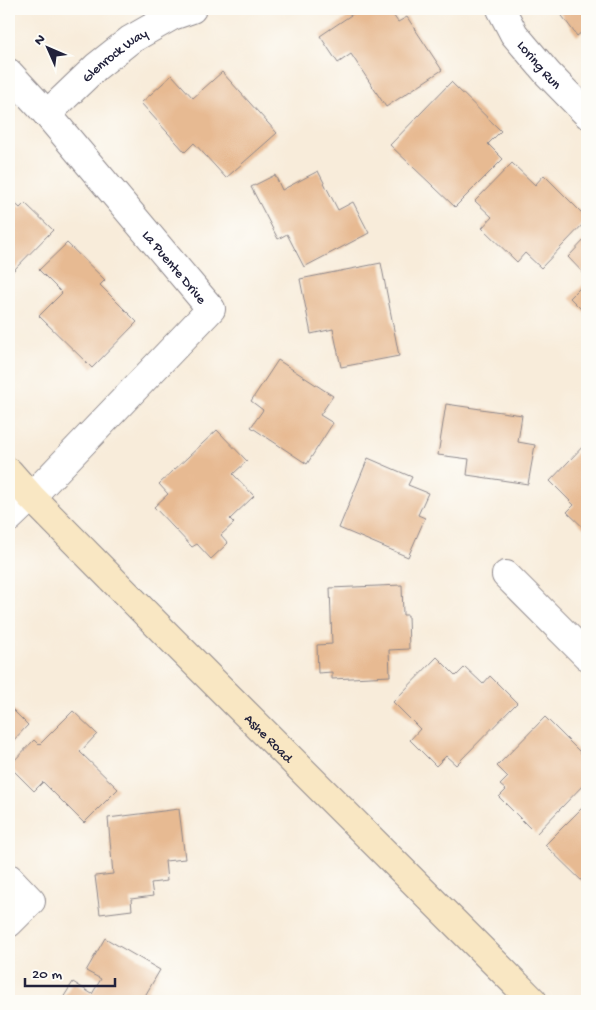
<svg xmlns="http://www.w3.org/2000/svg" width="596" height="1010" font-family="'Gochi Hand',sans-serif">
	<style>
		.building { fill: #e7ba92 }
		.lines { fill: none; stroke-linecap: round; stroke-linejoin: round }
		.street-casing { stroke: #8d878a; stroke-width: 30 }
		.secondary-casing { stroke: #8d878a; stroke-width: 30 }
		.street { stroke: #fff; stroke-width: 28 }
		.secondary { stroke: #f9e7c3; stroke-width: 28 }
		.labels { text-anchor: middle; stroke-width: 5; stroke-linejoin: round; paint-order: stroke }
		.street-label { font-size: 14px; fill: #22223b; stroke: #fdfcf7 }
	</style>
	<rect width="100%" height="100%" fill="#fdfcf7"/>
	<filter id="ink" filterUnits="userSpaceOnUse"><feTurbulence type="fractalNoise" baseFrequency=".02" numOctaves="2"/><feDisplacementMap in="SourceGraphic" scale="10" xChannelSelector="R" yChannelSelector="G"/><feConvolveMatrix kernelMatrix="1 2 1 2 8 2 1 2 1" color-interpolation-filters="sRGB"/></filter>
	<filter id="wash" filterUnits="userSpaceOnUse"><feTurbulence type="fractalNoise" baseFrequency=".0096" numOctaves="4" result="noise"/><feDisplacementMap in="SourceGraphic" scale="20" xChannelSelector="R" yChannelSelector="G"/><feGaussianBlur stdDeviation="1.12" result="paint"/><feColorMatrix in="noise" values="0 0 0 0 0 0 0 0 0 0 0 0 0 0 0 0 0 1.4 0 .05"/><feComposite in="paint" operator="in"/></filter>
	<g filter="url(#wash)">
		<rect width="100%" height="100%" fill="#f8ecda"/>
		<g id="blocks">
			<!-- building -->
			<g class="building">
				<polygon points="360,9 389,9 398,22 407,17 442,70 386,107 351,54 338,63 320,36"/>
				<polygon points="557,9 587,9 587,28 577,36"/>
				<polygon points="222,72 277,133 226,178 194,143 185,152 141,103 172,75 193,98"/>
				<polygon points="451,82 501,131 488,144 503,159 455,207 390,145"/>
				<polygon points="512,163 535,185 544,175 587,218 587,220 541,268 525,253 517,262 482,228 492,217 475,201"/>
				<polygon points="318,171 338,210 353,202 369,233 304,267 287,234 278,239 251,187 275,175 282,190"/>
				<polygon points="9,198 20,208 25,203 53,230 9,275"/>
				<polygon points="587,237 587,277 568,257"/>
				<polygon points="67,243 105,280 100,285 137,322 92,368 39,316 62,293 39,270"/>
				<polygon points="381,263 399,356 341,367 333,329 311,334 300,279"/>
				<polygon points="587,281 587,315 570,298"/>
				<polygon points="278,360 333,396 320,415 333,423 307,464 251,427 263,410 251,401"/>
				<polygon points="446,404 522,415 518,442 535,445 528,484 467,475 469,459 438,455"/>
				<polygon points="217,430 247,461 233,474 254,496 230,519 234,523 221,535 228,543 211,559 197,544 192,547 154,507 168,494 159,484"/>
				<polygon points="587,442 587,531 567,512 574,505 550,481"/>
				<polygon points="368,458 412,477 408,485 428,493 418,515 425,518 408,557 339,528"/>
				<polygon points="402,585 403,615 408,615 409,649 389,650 390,676 332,679 332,672 318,673 317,645 332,644 330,588"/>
				<polygon points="437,657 456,676 465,667 483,684 490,676 517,703 456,765 446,756 436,766 410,740 420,729 393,702"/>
				<polygon points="9,706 28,725 9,745"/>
				<polygon points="73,711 97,734 80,752 118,789 84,823 43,782 34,791 9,766 34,740 39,745"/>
				<polygon points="545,717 587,759 587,781 536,834 499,797 506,790 500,785 508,777 497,766"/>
				<polygon points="587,803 587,886 545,845"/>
				<polygon points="179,809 185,859 165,861 167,881 151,883 153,896 131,899 132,910 100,914 95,876 113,874 108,818"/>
				<polygon points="105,938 160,970 142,1001 61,1001 73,982 92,994 101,979 86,971"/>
			</g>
		</g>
	</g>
	<g filter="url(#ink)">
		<use href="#blocks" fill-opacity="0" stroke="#8d878a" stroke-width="1"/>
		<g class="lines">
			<!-- street casing -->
			<g class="street-casing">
				<g id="street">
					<path id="s1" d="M 501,9 L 514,34 L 548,74 L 587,114"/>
					<path id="s2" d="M 9,73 L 47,114 L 211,309 L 31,497 L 9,518"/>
					<path id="s3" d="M 47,114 L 96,67 L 130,40 L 172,16 L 192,9"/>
					<polyline points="506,575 587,656"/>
					<polyline points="9,878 31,901 9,923"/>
				</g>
			</g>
			<!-- secondary casing -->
			<g class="secondary-casing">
				<g id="secondary">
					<path id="s4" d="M 9,472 L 31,497 L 170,638 L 533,1001"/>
				</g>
			</g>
			<!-- street -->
			<use href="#street" class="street"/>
			<!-- secondary -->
			<use href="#secondary" class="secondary"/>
		</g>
	</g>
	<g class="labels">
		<!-- street labels -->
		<g class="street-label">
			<text dy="5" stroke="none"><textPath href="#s3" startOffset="90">Glenrock Way</textPath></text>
			<text dy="5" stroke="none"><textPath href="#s1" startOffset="68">Loring Run</textPath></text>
			<text dy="5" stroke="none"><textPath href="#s2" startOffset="255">La Puente Drive</textPath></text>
			<text dy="5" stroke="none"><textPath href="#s4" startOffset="372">Ashe Road</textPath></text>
		</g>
	</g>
	<!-- margin -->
	<rect width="596" height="1010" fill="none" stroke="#fdfcf7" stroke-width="30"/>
	<!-- north arrow -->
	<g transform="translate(48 48) rotate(315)" stroke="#fdfcf7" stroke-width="4" paint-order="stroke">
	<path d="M0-4L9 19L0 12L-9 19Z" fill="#22223b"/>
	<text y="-8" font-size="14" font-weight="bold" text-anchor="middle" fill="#22223b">N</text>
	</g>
	<!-- scale -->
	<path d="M25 978v8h90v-8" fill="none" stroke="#22223b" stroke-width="2.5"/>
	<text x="32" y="978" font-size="15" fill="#22223b" stroke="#fdfcf7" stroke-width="4" paint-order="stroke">20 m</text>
</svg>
